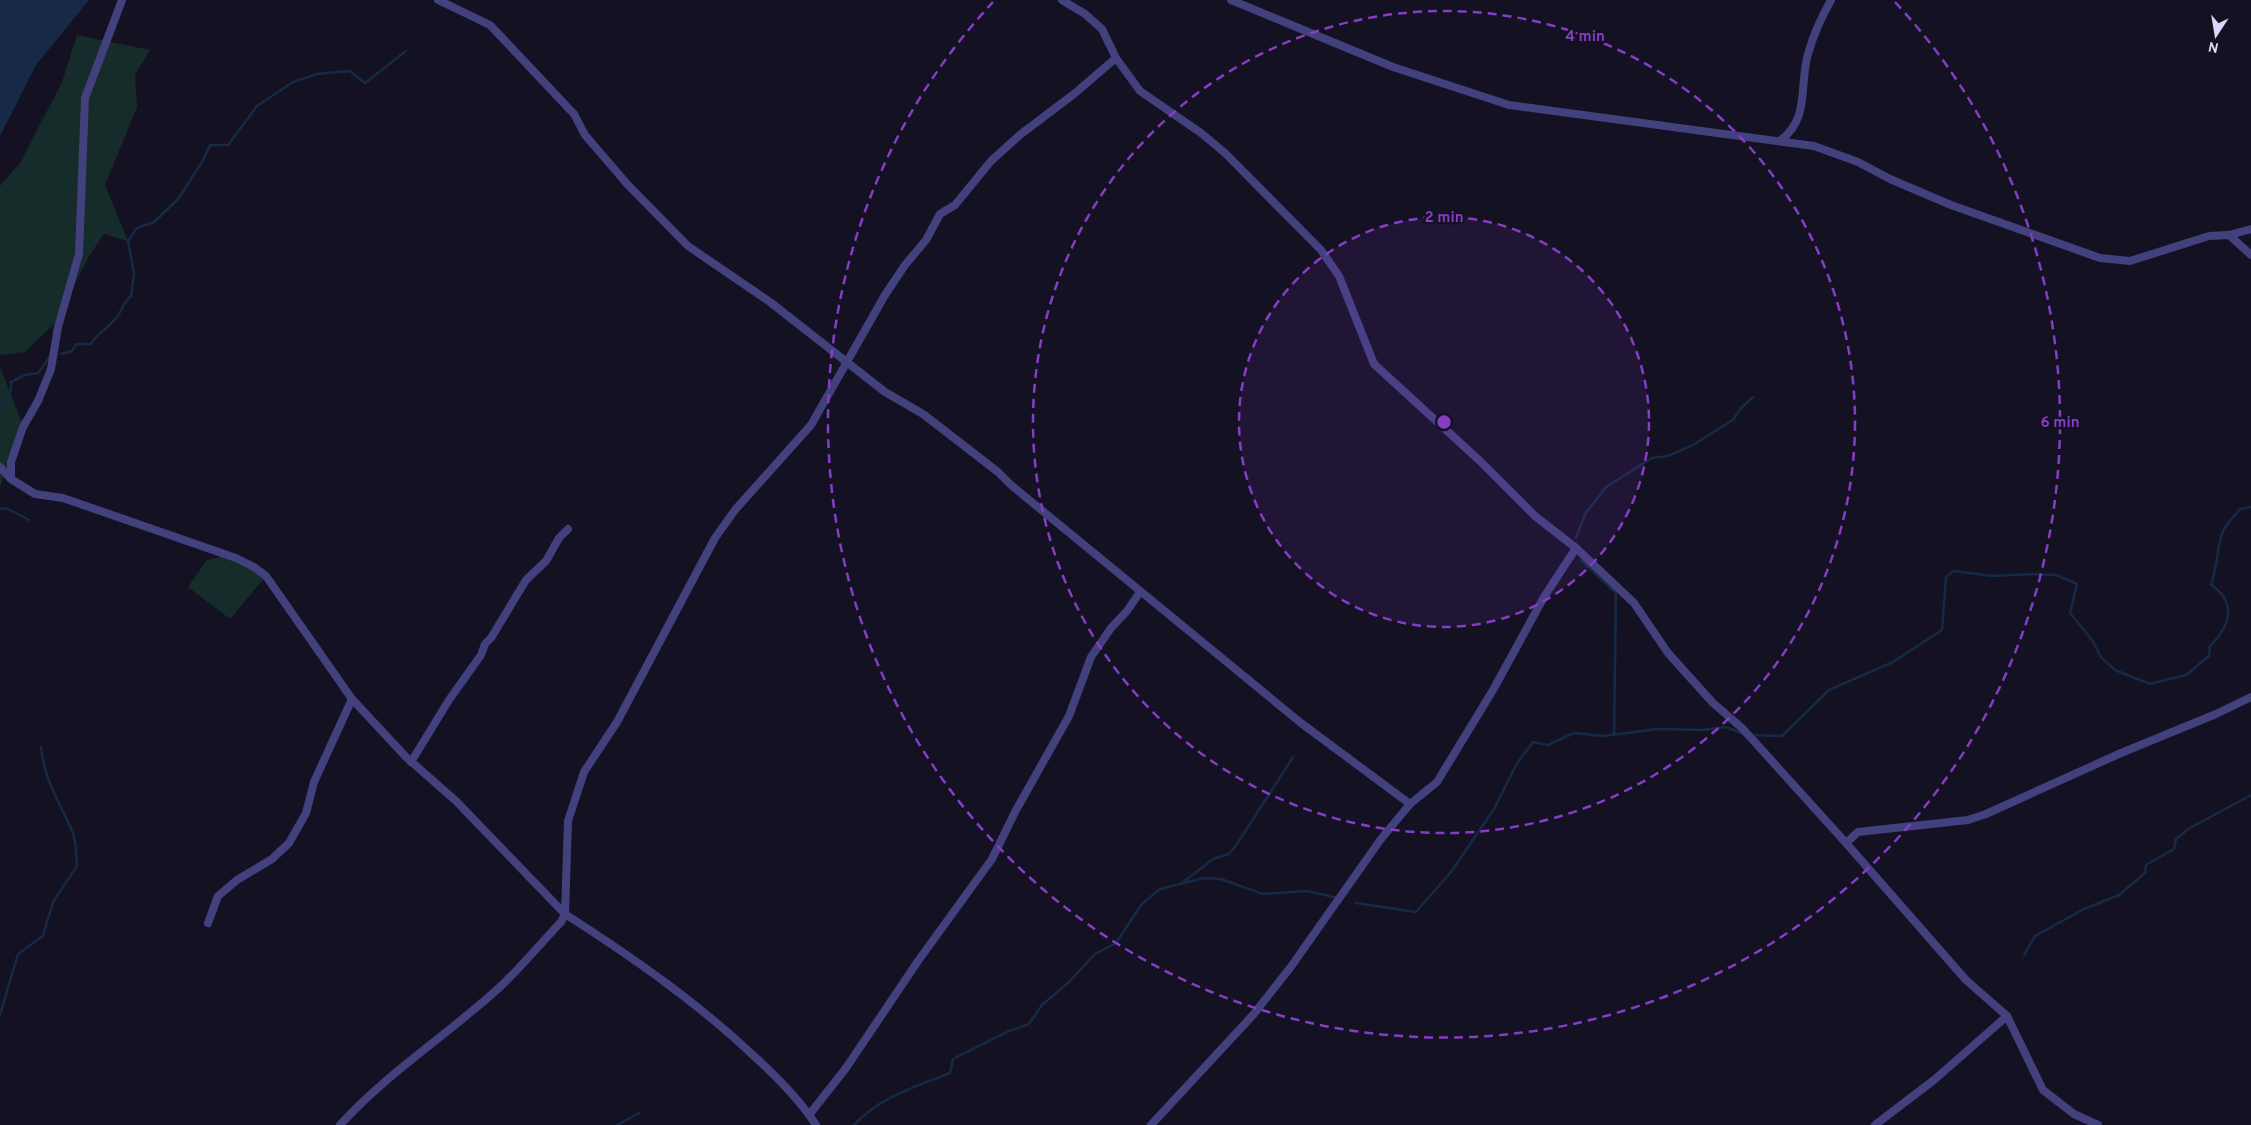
<svg xmlns="http://www.w3.org/2000/svg" width="2251" height="1125" font-family="Overpass,sans-serif">
	<style>
		.green { fill: #152c2b }
		.water { fill: #162a48 }
		.lines { fill: none; stroke-linecap: round; stroke-linejoin: round }
		.stream { stroke: #162a48; stroke-width: 2.5 }
		.minor { stroke: #43417d; stroke-width: 8 }
		.ring { fill: none; stroke: #853dc5; stroke-width: 2.5; stroke-dasharray: 9 6 }
		.centre { fill: #853dc5; stroke: #141123; stroke-width: 2.5 }
		.ring-label { font-size: 15px; text-anchor: middle; font-weight: bold; fill: #853dc5; stroke: #141123; stroke-width: 5; stroke-linejoin: round; paint-order: stroke }
	</style>
	<rect width="100%" height="100%" fill="#141123"/>
	<!-- green -->
	<g class="green">
		<polygon points="77,35 150,50 135,75 137,107 105,185 128,241 104,234 89,256 55,323 25,352 0,355 0,186 20,163 62,82"/>
		<polygon points="0,367 22,423 0,487"/>
		<polygon points="229,555 266,576 230,619 188,587 207,560"/>
	</g>
	<!-- water -->
	<polygon class="water" points="0,0 89,0 36,65 0,136"/>
	<g class="lines">
		<!-- stream -->
		<g class="stream">
			<path d="M 61,354 L 72,351 L 76,344 L 91,344 C 97,333 109,328 116,318 C 123,310 123,302 131,296 L 134,274 L 128,241 L 137,228 L 154,222 L 178,199 L 202,162 L 210,145 L 228,145 L 257,106 L 293,82 L 317,74 L 350,71 L 365,83 L 406,51"/>
			<polyline points="0,408 11,391 11,382 25,375 38,373 50,357"/>
			<polyline points="0,509 6,508 29,520"/>
			<polyline points="1576,538 1585,514 1606,487 1652,458 1668,456 1693,445 1733,420 1741,408 1753,397"/>
			<polyline points="1581,560 1616,593 1614,735"/>
			<path d="M 1751,735 L 1782,736 L 1829,690 L 1893,662 L 1942,630 L 1946,577 L 1953,571 L 1993,576 L 2032,574 L 2056,575 L 2077,584 L 2070,613 L 2092,640 L 2101,657 L 2115,670 L 2150,684 L 2186,675 L 2209,656 L 2210,646 C 2222,634 2234,617 2225,599 C 2223,594 2215,588 2211,584 C 2218,567 2216,548 2223,531 C 2227,523 2235,515 2240,509 L 2251,507"/>
			<polyline points="1182,883 1213,859 1229,854 1237,844 1293,757"/>
			<polyline points="1356,903 1416,912 1451,872 1494,809 1516,765 1533,742 1548,745 1574,733 1603,736 1658,729 1703,730 1726,727 1744,734"/>
			<polyline points="2024,955 2035,936 2084,909 2119,895 2145,873 2146,865 2174,849 2176,839 2188,829 2251,795"/>
			<path d="M 0,1015 L 18,954 L 43,936 L 53,902 L 77,866 C 76,855 77,841 72,831 C 60,802 44,781 41,747"/>
			<polyline points="617,1125 639,1113"/>
			<path d="M 854,1125 C 878,1098 917,1086 950,1073 L 953,1059 L 1007,1032 L 1029,1024 L 1042,1005 L 1069,982 L 1095,954 L 1116,943 L 1141,905 L 1160,889 L 1204,878 L 1221,879 L 1263,894 L 1307,891 L 1338,898"/>
		</g>
		<!-- minor -->
		<g class="minor">
			<polyline points="122,0 85,98 79,254 58,327 51,369 38,401 23,427 11,462 11,479 35,494 63,498 236,558 254,567 266,576 352,699 406,757 456,801 565,914 568,821 584,772 617,722 715,538 735,510 811,425 885,295 905,265 926,240 940,214 955,205 991,161 1021,134 1074,94 1116,58 1102,29 1085,14 1062,0"/>
			<polyline points="438,0 490,25 574,114 585,135 628,185 688,246 770,302 885,392 923,414 998,472 1011,485 1301,723 1410,804"/>
			<polyline points="1231,0 1393,67 1509,105 1814,146 1858,162 1890,179 1951,205 2100,258 2130,261 2209,236 2229,235 2251,255"/>
			<polyline points="1116,58 1140,91 1201,133 1225,153 1321,250 1339,276 1374,364 1480,461 1535,516 1576,548 1634,603 1668,653 1713,703 1742,728 1846,843 1966,980 2007,1016 2043,1090 2074,1114 2098,1125"/>
			<path d="M 1781,140 C 1810,118 1799,85 1808,54 C 1813,36 1822,16 1831,0"/>
			<polyline points="2229,235 2251,229"/>
			<polyline points="0,467 11,479"/>
			<polyline points="411,762 449,700 481,655 485,644 491,638 526,580 546,561 559,538 568,529"/>
			<polyline points="1846,843 1858,832 1968,820 1986,814 2121,753 2216,714 2251,697"/>
			<polyline points="208,923 218,896 237,880 272,859 289,843 306,813 314,782 352,699"/>
			<polyline points="809,1115 846,1068 918,961 992,859 1015,812 1069,716 1091,657 1111,628 1127,611 1140,592"/>
			<path d="M 340,1125 C 388,1072 449,1034 501,986 C 522,966 541,943 561,922 L 565,914 C 632,957 697,1002 755,1057 C 777,1077 800,1100 816,1125"/>
			<polyline points="1151,1125 1253,1015 1290,968 1381,839 1410,804 1437,782 1493,690 1544,597 1576,548"/>
			<polyline points="1875,1125 1934,1080 2007,1016"/>
		</g>
	</g>
	<!-- distance rings -->
	<circle cx="1444" cy="422" r="205" fill="#853dc5" fill-opacity=".12"/>
	<g class="ring">
		<circle cx="1444" cy="422" r="205"/>
		<circle cx="1444" cy="422" r="411"/>
		<path d="M1895 2A616 616 0 1 1 993 2"/>
	</g>
	<circle cx="1444" cy="422" r="8" class="centre"/>
	<g class="ring-label">
		<text x="1585" y="41">4 min</text>
		<text x="1444" y="222">2 min</text>
		<text x="2060" y="427">6 min</text>
	</g>
	<!-- north arrow -->
	<g transform="translate(2216 35) rotate(192)" stroke="#141123" stroke-width="4" paint-order="stroke">
	<path d="M0-4L9 19L0 12L-9 19Z" fill="#dbd7fb"/>
	<text y="-8" font-size="14" font-weight="bold" text-anchor="middle" fill="#dbd7fb">N</text>
	</g>
</svg>
